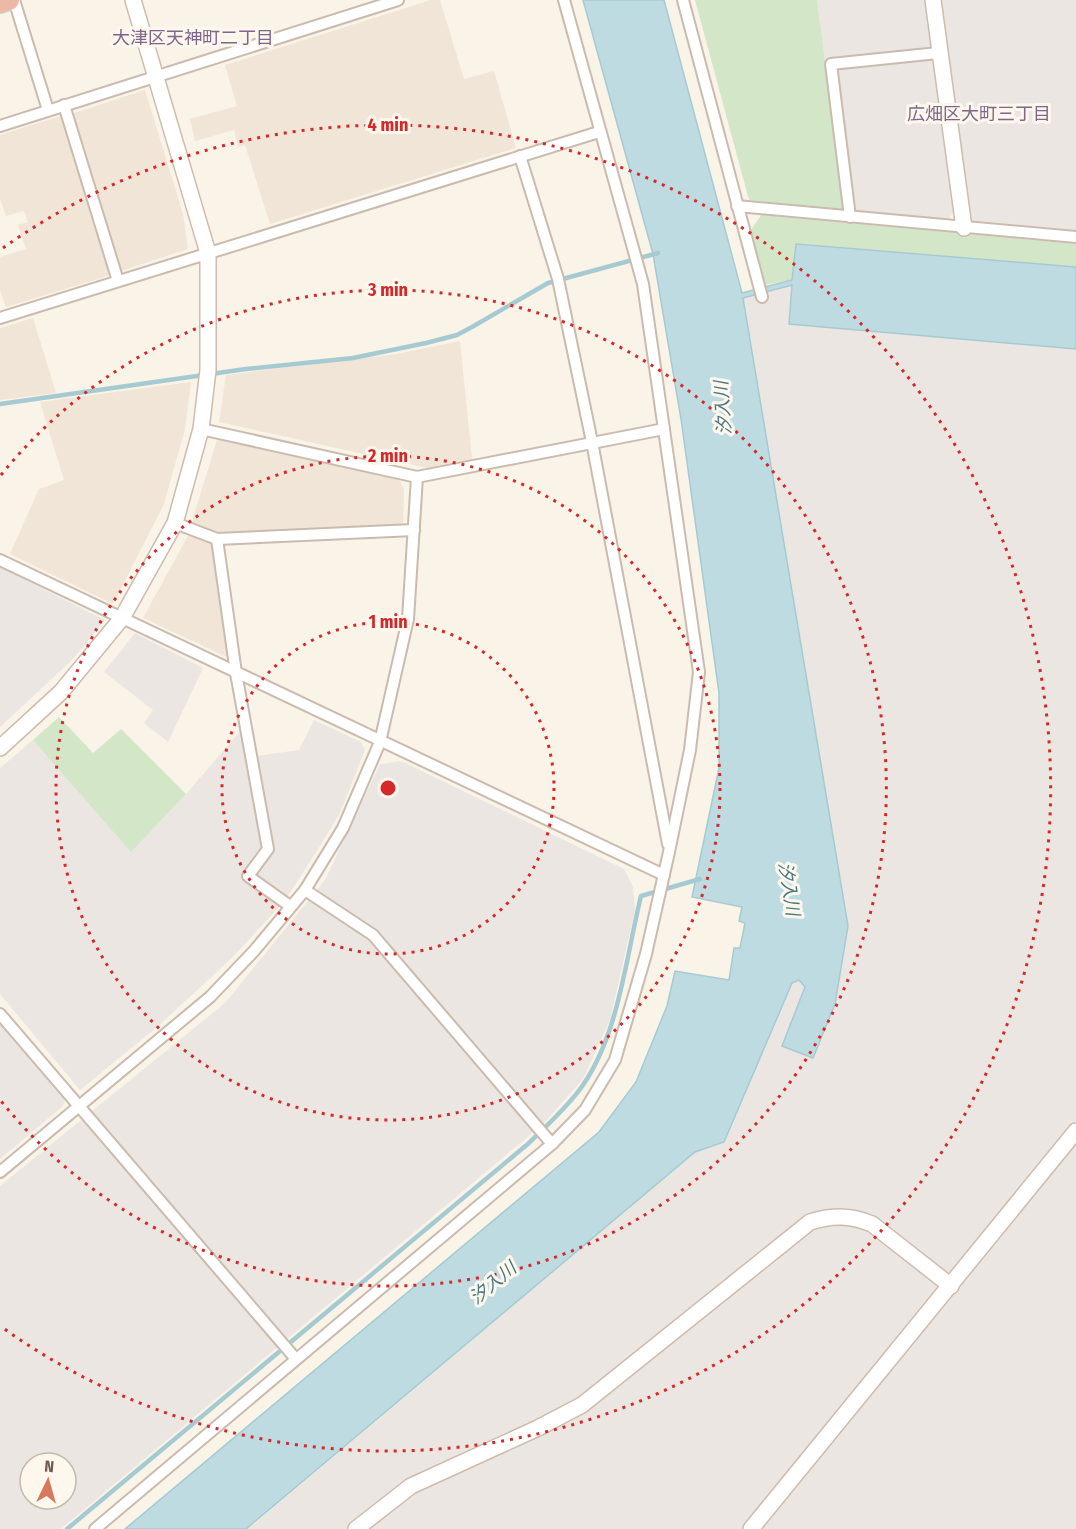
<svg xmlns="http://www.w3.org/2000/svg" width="1076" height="1529" font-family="'Fira Sans Condensed','Noto Sans JP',sans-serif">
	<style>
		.residential { fill: #f0e5d7 }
		.industrial { fill: #ebe6e1; fill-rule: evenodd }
		.green { fill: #d3e6c8 }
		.water { fill: #bedbe1; stroke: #a6cad2; stroke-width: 1.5 }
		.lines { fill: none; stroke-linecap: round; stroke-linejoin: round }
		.stream { stroke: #a6cad2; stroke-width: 4.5 }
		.street-casing { stroke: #cabbaf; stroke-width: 14 }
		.secondary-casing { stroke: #cdbcad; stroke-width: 18 }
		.highway-casing { stroke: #d7d1ce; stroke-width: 22 }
		.street { stroke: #fff; stroke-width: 10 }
		.secondary { stroke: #fff; stroke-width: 15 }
		.highway { stroke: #ecb9a6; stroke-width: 20 }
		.ring { fill: none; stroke: #d62828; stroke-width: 3; stroke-dasharray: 3 6 }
		.labels { text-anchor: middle; stroke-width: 6; stroke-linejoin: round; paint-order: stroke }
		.neighbourhood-label { font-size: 18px; fill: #80668c; stroke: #fdf7ed }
		.water-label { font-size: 18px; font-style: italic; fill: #4b7781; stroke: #fdf7ed }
		.centre { fill: #d62828; stroke: #fdf7ed; stroke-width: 3 }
		.ring-label { font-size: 18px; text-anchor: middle; font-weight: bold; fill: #d62828; stroke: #fdf7ed; stroke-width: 6; stroke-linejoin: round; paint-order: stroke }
	</style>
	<rect width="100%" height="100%" fill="#faf3e8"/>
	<!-- residential -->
	<g class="residential">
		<polygon points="431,0 440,0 464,79 494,71 516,148 270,224 245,145 238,147 234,130 195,141 190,119 237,106 225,65"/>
		<polygon points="145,90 183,214 188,249 121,271 71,114"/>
		<polygon points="64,115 114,274 6,307 0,290 0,257 26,249 18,225 28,222 24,211 6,216 0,199 0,135"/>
		<polygon points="33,318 56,393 0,400 0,328"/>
		<polygon points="460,341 472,459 427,468 219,422 226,375 396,354"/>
		<polygon points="191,382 185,429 164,504 113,604 10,554 39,489 64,480 40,402"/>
		<polygon points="217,440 399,479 404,490 403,528 216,534 193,524 193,518"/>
		<polygon points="189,534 213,544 229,658 143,618"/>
	</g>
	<!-- industrial -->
	<g class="industrial">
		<polygon points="817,0 924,0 954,211 948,220 845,211"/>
		<polygon points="941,0 1076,0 1076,230 969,220"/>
		<polygon points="793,285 790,324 1076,349 1076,1529 248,1529 695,1152 724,1142 792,983 799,980 805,986 782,1046 848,926 743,298"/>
		<polygon points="0,567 105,620 72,660 0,727"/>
		<polygon points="135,633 203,668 168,742 144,723 153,710 104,672"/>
		<polygon points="314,720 361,742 365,750 340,813 320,846 286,899 234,956 156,1028 80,1090 0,994 0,768 33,740 131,851 186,794 242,729 248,757 299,750"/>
		<path d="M 401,761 L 624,869 L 633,887 L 635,910 L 610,1020 L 583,1079 L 543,1124 L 61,1529 L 0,1529 L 0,1186 L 225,1003 L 325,880 L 380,764 ZM 30,1463 L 66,1463 L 66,1499 L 30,1499 Z"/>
		<polygon points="0,1022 65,1099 63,1106 0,1159"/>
	</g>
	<!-- green -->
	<g class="green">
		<polygon points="695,0 817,0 845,211 749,200"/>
		<polygon points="761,215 1076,244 1076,267 796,244 792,280 765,285 751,230"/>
		<polygon points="59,717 93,753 121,729 186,794 131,852 33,740"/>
	</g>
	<!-- water -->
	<polygon class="water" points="583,0 664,0 742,293 792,280 796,244 1076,267 1076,349 789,324 792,285 743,298 848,926 835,1004 813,1058 782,1046 805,987 799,980 792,983 724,1142 695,1152 246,1529 125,1529 599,1132 636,1082 667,1006 675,971 729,980 734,948 740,948 745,923 739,921 742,907 692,897 719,768 719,693 681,419 653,254"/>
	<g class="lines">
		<!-- stream -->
		<g class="stream">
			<polyline points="0,404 246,369 353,358 426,343 457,335 472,327 548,283 658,253"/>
			<path d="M 67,1529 L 529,1143 C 547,1125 568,1107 583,1085 C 619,1033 626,957 641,896 L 700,879"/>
		</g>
		<!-- street casing -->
		<g class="street-casing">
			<g id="street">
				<polyline points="14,0 48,110"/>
				<polyline points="683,0 762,297"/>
				<polyline points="64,105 118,281"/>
				<polyline points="0,126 398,0"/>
				<polyline points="520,156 558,279 592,442 668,844"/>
				<polyline points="737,206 1076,237"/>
				<polyline points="850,217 831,64 938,53"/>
				<polyline points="0,318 599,132"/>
				<polyline points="201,429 417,477 664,429"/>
				<polyline points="175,523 217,539 414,530"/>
				<polyline points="217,539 236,673 268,849 248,876 290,906"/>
				<polyline points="0,560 664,875"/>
				<polyline points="305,890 373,935 552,1144"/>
				<polyline points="0,1014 295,1358"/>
				<polyline points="0,1172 210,997 254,951 305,890 343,828 380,742 408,619 417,477"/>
				<polyline points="95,1529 552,1144 585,1110 615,1060 646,954 669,852 690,750 699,672 643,284 564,0"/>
			</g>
		</g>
		<!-- secondary casing -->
		<g class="secondary-casing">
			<g id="secondary">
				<polyline points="933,0 964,228"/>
				<polyline points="0,748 61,692 122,618 175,523 201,429 208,370 208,253 133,0"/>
				<path d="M 356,1529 L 411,1486 L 538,1428 L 582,1405 L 810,1222 C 832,1215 850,1215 872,1224 L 951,1286"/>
				<polyline points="751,1529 1076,1131"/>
			</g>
		</g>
		<!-- highway casing -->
		<g class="highway-casing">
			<polyline id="highway" points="0,3 9,0"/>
		</g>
		<!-- street -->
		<use href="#street" class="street"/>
		<!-- secondary -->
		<use href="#secondary" class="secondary"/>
		<!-- highway -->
		<use href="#highway" class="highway"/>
	</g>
	<!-- distance rings -->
	<g class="ring">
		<circle cx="388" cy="788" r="166"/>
		<circle cx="388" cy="788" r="332"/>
		<path d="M1 475A498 498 0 1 1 1 1101"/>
		<path d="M3 248A663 663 0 1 1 3 1328"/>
	</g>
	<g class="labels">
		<!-- neighbourhood labels -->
		<g class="neighbourhood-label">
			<text x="193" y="44">大津区天神町二丁目</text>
			<text x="979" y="120">広畑区大町三丁目</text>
		</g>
		<!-- water labels -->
		<g class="water-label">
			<text transform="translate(723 408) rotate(-94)" y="6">汐入川</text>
			<text transform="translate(789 889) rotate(81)" y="6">汐入川</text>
			<text transform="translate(493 1283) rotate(-40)" y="6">汐入川</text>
		</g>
	</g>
	<circle cx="388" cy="788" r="9" class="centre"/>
	<g class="ring-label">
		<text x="388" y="131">4 min</text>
		<text x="388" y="296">3 min</text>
		<text x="388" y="462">2 min</text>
		<text x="388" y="628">1 min</text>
	</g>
	<!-- north arrow -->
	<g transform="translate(48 1481) rotate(5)"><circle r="28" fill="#fdf7ed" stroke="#c5b9ae" stroke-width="1.5"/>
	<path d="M0-4.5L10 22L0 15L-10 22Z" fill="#d5785b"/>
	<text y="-9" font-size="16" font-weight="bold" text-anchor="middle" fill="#705b4f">N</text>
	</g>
</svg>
